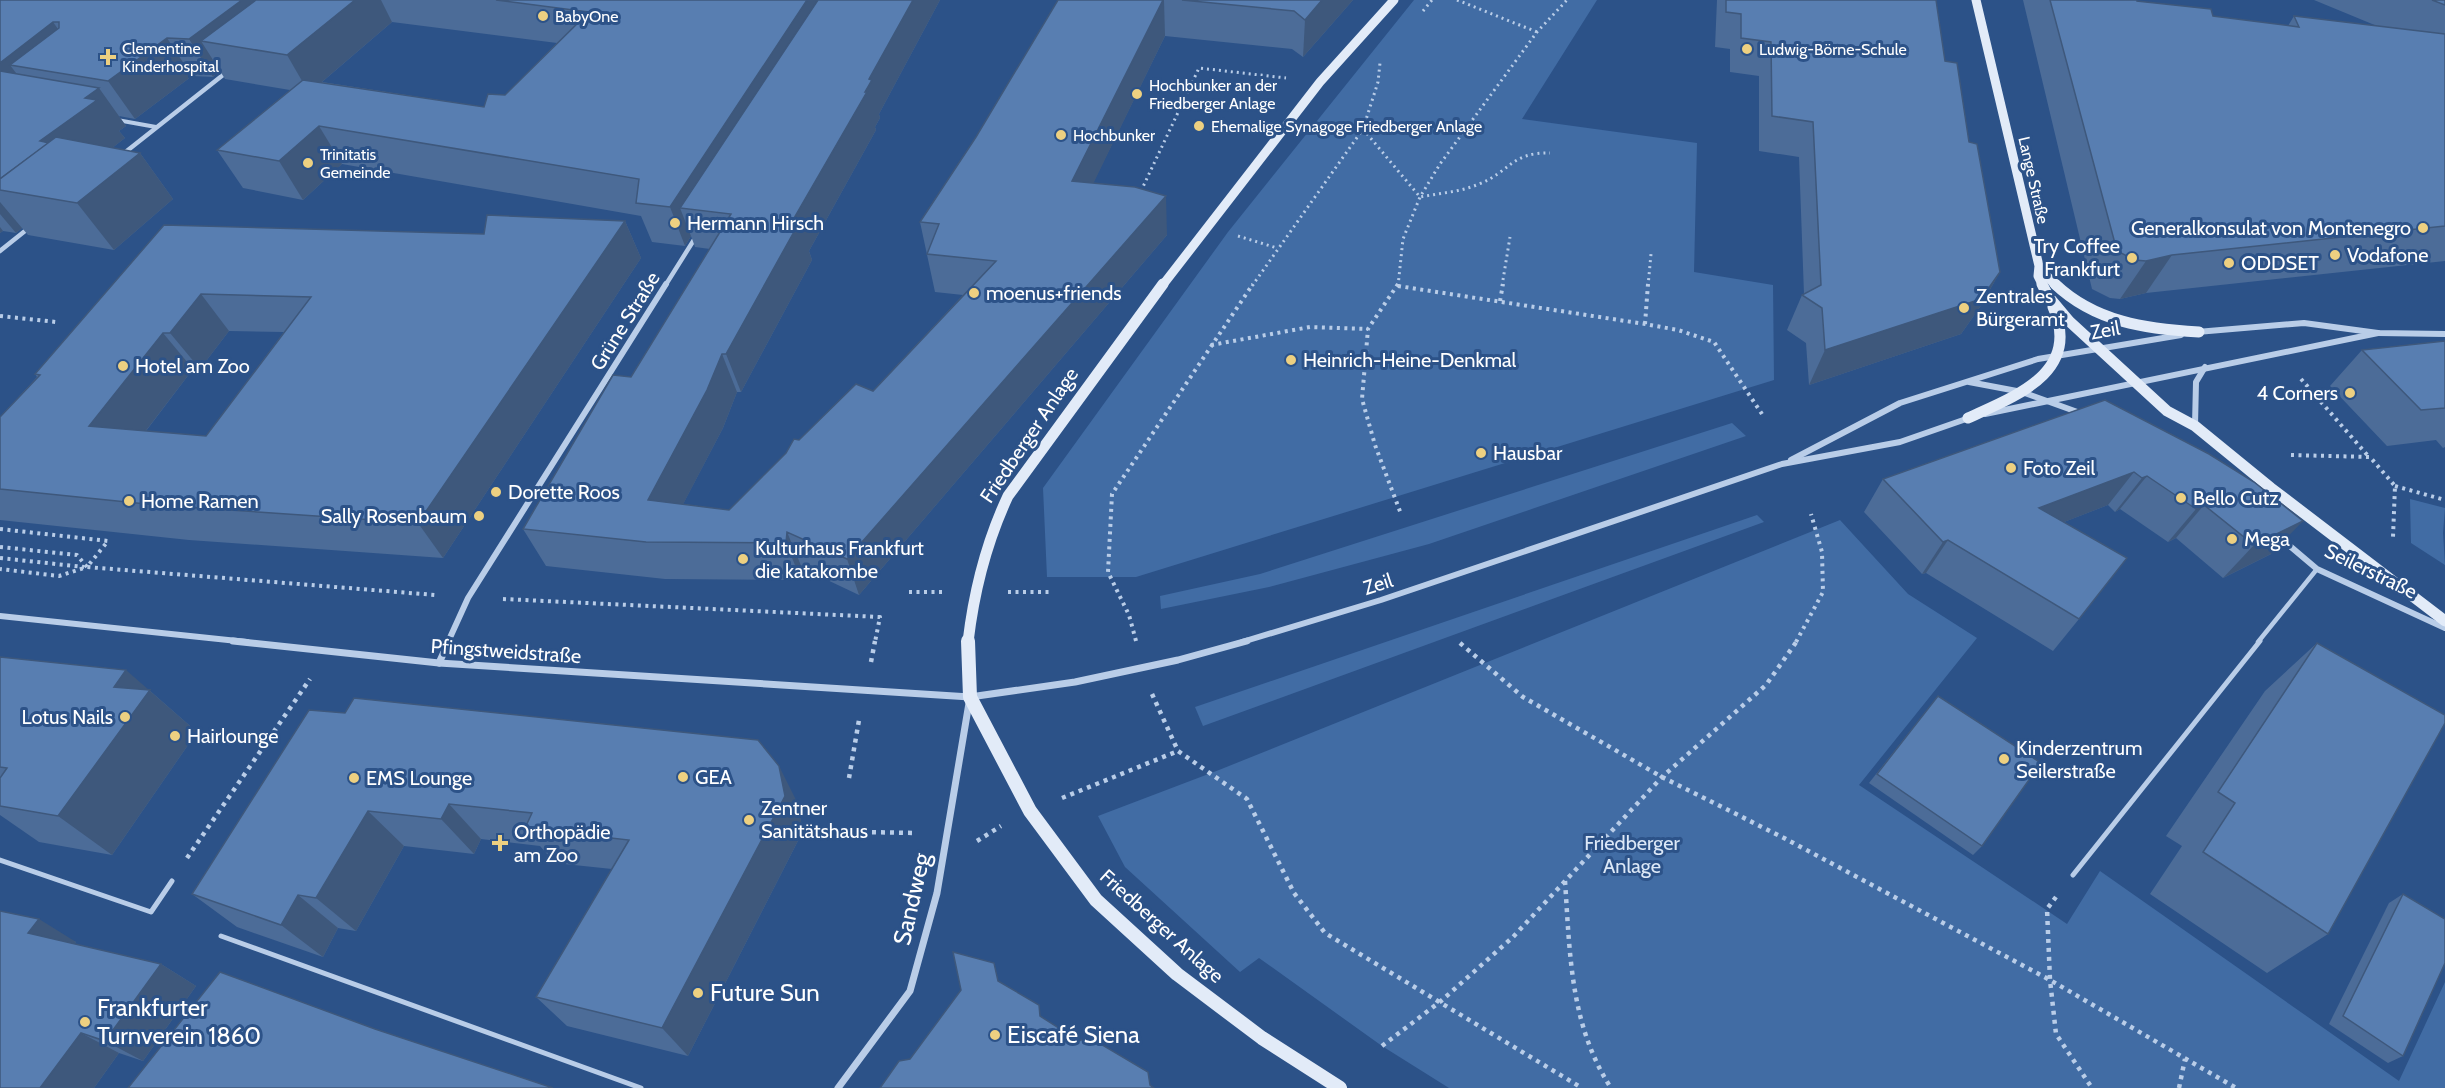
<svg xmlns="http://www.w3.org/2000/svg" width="2445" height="1088" font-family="Cabin,sans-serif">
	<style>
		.green { fill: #416ca4 }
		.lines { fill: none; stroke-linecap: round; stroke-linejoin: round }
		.path-far2 { stroke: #b9cde8; stroke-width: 3; stroke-dasharray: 2 4; stroke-linecap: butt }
		.path-far1 { stroke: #b9cde8; stroke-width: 4; stroke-dasharray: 3 4.5; stroke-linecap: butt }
		.path { stroke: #b9cde8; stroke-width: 4.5; stroke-dasharray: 4 5; stroke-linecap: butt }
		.lane-far2 { stroke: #b9cde8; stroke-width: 4 }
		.lane-far1 { stroke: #b9cde8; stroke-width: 4.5 }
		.lane { stroke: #b9cde8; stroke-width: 5 }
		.street-far2 { stroke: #b9cde8; stroke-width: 4.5 }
		.street-far1 { stroke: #b9cde8; stroke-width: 6 }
		.street { stroke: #b9cde8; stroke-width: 7 }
		.secondary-far2 { stroke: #e2ebf8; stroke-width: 9 }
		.secondary-far1 { stroke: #e2ebf8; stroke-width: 11 }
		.secondary { stroke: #e2ebf8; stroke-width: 14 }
		.wall { fill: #4c6c98; fill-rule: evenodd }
		.shaded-wall { fill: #3e587c }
		.building { fill: #587eb1; stroke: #3e587c; stroke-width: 1.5; fill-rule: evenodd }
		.poi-dot { fill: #edd081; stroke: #2c5288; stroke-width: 2 }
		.labels { text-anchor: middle; stroke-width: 6; stroke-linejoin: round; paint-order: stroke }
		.far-poi-label { font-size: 16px; fill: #fff; stroke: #2c5288; text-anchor: start }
		.far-street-label { font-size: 16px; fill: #fff; stroke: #2c5288 }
		.poi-label { font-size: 20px; fill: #fff; stroke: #2c5288; text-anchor: start }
		.street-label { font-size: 20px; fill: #fff; stroke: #2c5288 }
		.park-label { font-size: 20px; fill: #dce8f7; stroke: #2c5288 }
		.near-street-label { font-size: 24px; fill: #fff; stroke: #2c5288 }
		.near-poi-label { font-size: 24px; fill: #fff; stroke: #2c5288; text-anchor: start }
	</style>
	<rect width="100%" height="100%" fill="#2c5288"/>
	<!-- green -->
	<g class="green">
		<polygon points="1414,0 1597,0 1522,119 1697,143 1694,272 1773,285 1774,380 1136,577 1047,577 1043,488 1228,232"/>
		<polygon points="1732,423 1746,436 1429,544 1269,587 1161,609 1160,596 1260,574"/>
		<polygon points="2410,499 2445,508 2443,533 2445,565 2411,543"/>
		<polygon points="1757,515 1764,522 1203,726 1195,707"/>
		<polygon points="1840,520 1908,594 1977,638 1859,785 2067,924 2100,871 2399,1081 2445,982 2445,1088 1449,1088 1382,1046 1259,958 1240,972 1125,867 1098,816 1219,770"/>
	</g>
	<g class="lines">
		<!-- path-far2 -->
		<g class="path-far2">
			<polyline points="1457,0 1537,32"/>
			<polyline points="1423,11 1432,0"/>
			<path d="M 1363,129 L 1420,197 C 1440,193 1461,192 1479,184 C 1510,172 1511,152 1550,153"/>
			<polyline points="1141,191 1199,68 1286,78"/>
			<polyline points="1238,236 1277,248"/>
			<polyline points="1252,286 1363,129 1378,82 1380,63"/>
			<polyline points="1398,286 1403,239 1420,197 1440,164 1537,32 1567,0"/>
			<polyline points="1502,286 1510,237"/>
			<polyline points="1648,286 1651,254"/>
		</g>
		<!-- path-far1 -->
		<g class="path-far1">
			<polyline points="1398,284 1368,329 1362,399 1375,445 1401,514"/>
			<polyline points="1398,286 1645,324 1678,330 1714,342 1762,414"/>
			<polyline points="1500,301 1503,284"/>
			<polyline points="0,316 56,322"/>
			<polyline points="1645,324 1648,284"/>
			<polyline points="1211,345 1310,327 1368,329"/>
			<polyline points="2301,379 2369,457"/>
			<polyline points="2291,455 2370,457 2395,486 2393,537"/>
			<polyline points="2395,486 2445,500"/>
			<polyline points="0,529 108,541 87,567 435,595"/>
			<polyline points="0,547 77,555 87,567 59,576 0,569"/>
			<polyline points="0,558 84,567"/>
			<polyline points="909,592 943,592"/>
			<polyline points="1008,592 1052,592"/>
			<polyline points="503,599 880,617 875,642"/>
			<polyline points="1136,641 1129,615 1108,572 1112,494 1253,284"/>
			<polyline points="1796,642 1823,592 1822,552 1811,514"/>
		</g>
		<!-- path -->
		<g class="path">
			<polyline points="1460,643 1523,697 1662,777 1784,838 2050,980 2236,1088"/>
			<polyline points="871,662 875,641"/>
			<polyline points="1152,694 1178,751 1247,799 1294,893 1325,933 1582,1088"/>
			<polyline points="849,778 859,720"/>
			<polyline points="1062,798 1178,751"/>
			<polyline points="863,832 917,833"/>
			<polyline points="977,841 1001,826"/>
			<polyline points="187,858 310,679"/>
			<path d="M 1565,881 C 1570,954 1570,1025 1611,1088"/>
			<polyline points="2056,897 2047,909 2050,980 2056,1034 2092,1088"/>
			<polyline points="1382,1046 1441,1001 1513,937 1662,777 1766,685 1797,641"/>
			<polyline points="2179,1088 2185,1059"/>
		</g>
		<!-- lane-far2 -->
		<polyline class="lane-far2" points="117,120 156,127"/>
		<!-- lane-far1 -->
		<polyline class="lane-far1" points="2258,642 2317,569"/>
		<!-- lane -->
		<g class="lane">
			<polyline points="0,860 151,912 172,881"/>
			<polyline points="2073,875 2260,641"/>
			<polyline points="221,936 641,1088"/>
		</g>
		<!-- street-far2 -->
		<g class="street-far2">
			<polyline points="123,154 228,71"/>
			<polyline points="0,251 30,227"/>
			<polyline points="665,286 697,235"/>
		</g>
		<!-- street-far1 -->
		<g class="street-far1">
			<polyline points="2197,332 2304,323 2378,333 2445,334"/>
			<polyline points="1969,382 2022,392 2083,414"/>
			<polyline points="1985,414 2378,333"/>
			<polyline points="2195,425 2196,382 2205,367"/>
			<polyline points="1791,460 1900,403 2038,359 2181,335"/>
			<polyline points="2278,536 2317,569 2445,628"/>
			<polyline points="0,616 247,642"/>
			<polyline points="448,642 468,598 666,284"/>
			<polyline points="1242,642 1381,600 1782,464 1900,442 1969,418"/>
		</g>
		<!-- street -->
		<g class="street">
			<polyline points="233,641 439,663 970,697 1075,682 1178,660 1247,641"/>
			<polyline points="439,663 449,641"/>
			<polyline points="838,1088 910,991 937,893 969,703"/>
		</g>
		<!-- secondary-far2 -->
		<g class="secondary-far2">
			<polyline points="1976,0 2039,266 2038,276 2043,286"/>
			<polyline points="2040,268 2056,286"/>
			<polyline points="1162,286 1320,82 1394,0"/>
		</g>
		<!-- secondary-far1 -->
		<g class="secondary-far1">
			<polyline points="2042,284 2048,296 2069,321 2167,411 2195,426 2271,488 2445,621"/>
			<path d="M 2055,284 C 2095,322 2146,329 2199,332"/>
			<path d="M 1968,418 C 2016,396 2082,372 2053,307"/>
			<path d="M 968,642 C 974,591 986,543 1008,496 L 1163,284"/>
		</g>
		<!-- secondary -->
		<polyline class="secondary" points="968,641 970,697 1030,811 1096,900 1177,974 1262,1038 1340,1088"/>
	</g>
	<!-- wall -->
	<g class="wall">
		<path d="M 0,0 L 940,0 L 879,114 L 880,118 L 875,127 L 876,130 L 809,251 L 812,260 L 741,392 L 737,392 L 723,428 L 683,504 L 729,510 L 799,440 L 873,391 L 963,295 L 935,292 L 920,222 L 976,137 L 1058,0 L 1353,0 L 1303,57 L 1292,49 L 1165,36 L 1093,183 L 1167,235 L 859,595 L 802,568 L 801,580 L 665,579 L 546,566 L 523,529 L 631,377 L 710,249 L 695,247 L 691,236 L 685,246 L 652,242 L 641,216 L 342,164 L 303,200 L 243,188 L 217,150 L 290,90 L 225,79 L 220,71 L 213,77 L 192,76 L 135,119 L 119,116 L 126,126 L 119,131 L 125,138 L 112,148 L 140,153 L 173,199 L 114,250 L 28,235 L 22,228 L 16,233 L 3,231 L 0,233 ZM 392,22 L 557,43 L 505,95 L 484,107 L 322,82 Z"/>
		<polygon points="1717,0 1936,0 1945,61 1969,142 2000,272 1980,307 1961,334 1809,385 1806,343 1787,330 1802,295 1804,294 1799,157 1759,151 1759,76 1730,72 1730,49 1715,47"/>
		<polygon points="2023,0 2137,0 2137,1 2213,16 2288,26 2294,16 2377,26 2314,0 2445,0 2445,261 2146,293 2120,299 2110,298 2092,289"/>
		<path d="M 625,221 L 641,258 L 443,558 L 189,540 L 0,520 L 0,417 L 37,377 L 35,374 L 164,225 L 484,234 ZM 229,331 L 284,332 L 206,436 L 146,431 L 193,369 L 200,369 Z"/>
		<polygon points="2445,341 2445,447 2443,448 2436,440 2387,446 2330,386 2362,350"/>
		<polygon points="2105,400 2271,554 2223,578 2176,538 2168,542 2120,509 2115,512 2108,505 2064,522 2079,619 2053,651 1926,573 1922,574 1864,512 1883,479"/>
		<polygon points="2317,643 2328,934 2267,973 2150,894 2182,846 2166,836 2265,691"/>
		<polygon points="0,657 149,690 197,732 112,855 39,842 0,815"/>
		<polygon points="1938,696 1982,846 1973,855 1869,783"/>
		<polygon points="309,710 797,802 803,831 688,1056 567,1026 536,997 612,869 555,863 540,846 481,839 474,854 404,846 356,931 338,928 323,957 237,927 192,894"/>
		<polygon points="2403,894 2403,1056 2388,1063 2329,1024 2389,903"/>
		<polygon points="0,911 76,942 74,944 161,964 196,986 143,1061 119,1053 94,1088"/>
	</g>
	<!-- shaded-wall -->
	<g class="shaded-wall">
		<polygon points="242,0 312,0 201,41 220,71 213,77 189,39"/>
		<polygon points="355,0 381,0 392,22 309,93 287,55"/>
		<polygon points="807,0 840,0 680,208 691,236 685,246 670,207"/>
		<polygon points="913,0 940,0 879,114 880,118 875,127 876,130 809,251 812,260 741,392 726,354 793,220 865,92 869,79"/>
		<polygon points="1163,0 1164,0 1165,36 1076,219 1072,181"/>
		<polygon points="1322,0 1353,0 1303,57 1305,20"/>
		<polygon points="53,22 80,60 10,65 34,97 0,73 0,63"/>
		<polygon points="167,38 192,76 135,119 108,81"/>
		<polygon points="99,88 126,126 119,131 125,138 76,176 40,141 85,98"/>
		<polygon points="319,126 342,164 303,200 279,161"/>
		<polygon points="140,153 173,199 114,250 77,203"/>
		<polygon points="1166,196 1167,235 859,595 847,559"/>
		<polygon points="0,202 22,228 16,233 0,214"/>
		<polygon points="625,221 641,258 443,558 418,523"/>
		<polygon points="0,227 3,231 0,233"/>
		<polygon points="2172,255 2146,293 2120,299 2146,261"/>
		<polygon points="2000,272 1980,307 1961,334 1809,385 1825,350"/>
		<polygon points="201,294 229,331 200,369 170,333"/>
		<polygon points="163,333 193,369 122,462 89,426"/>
		<polygon points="722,354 737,392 723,428 666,537 648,500"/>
		<polygon points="2134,472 2108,505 2015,541 2039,508"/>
		<polygon points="2147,476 2120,509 2115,512 2142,478"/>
		<polygon points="2204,505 2176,538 2168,542 2196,509"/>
		<polygon points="2303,521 2271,554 2223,578 2254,545"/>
		<polygon points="787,532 802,568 801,580 786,543"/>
		<polygon points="1948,540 1926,573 1922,574 1943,542"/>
		<polygon points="126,670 197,732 112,855 58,816 114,687"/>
		<polygon points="779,766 797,802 803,831 688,1056 662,1028"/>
		<polygon points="449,804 481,839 474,854 441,819"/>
		<polygon points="368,811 404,846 356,931 316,898"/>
		<polygon points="298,895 338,928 323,957 281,925"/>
		<polygon points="39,919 76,942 66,956 28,933"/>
		<polygon points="161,964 196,986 143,1061 105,1041"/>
		<polygon points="81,1033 119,1053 94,1088 40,1088"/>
	</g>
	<!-- building -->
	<g class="building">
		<polygon points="0,0 242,0 189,39 167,38 108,81 10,65 59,28 59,22 53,22 0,63"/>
		<polygon points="256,0 355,0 287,55 201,41"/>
		<polygon points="496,0 807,0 670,207 636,203 639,179 319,126 279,161 217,150 303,80 484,107 488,94 505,95 589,12"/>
		<polygon points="818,0 913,0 869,79 872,80 865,92 867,92 793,220 800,221 726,354 722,354 707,390 648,500 729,510 786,453 794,439 799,440 856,384 873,391 996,261 927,254 939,224 920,222 976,137 1058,0 1163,0 1072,181 1135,187 1166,196 847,559 787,532 786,543 646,542 523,529 613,375 631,377 731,214 680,208"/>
		<polygon points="1182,0 1322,0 1305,20 1294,11"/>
		<polygon points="1726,0 1936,0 1945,61 1957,63 1969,142 1977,144 2000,272 1981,299 1825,350 1822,308 1802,295 1821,285 1813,122 1772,116 1771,42 1741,38 1741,14 1726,12"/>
		<polygon points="2050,0 2137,0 2137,1 2211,9 2213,16 2299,27 2294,16 2445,34 2445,226 2172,255 2146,261 2135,260 2117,251"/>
		<polygon points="2432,0 2445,0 2445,5"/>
		<polygon points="0,71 99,88 85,98 97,100 40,141 49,143 0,179"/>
		<polygon points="56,137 140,153 77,203 0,190 0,179"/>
		<path d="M 487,215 L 625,221 L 418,523 L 156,505 L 0,489 L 0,417 L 40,375 L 35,374 L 164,225 L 484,234 ZM 201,294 L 311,297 L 206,436 L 89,426 L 163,333 L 170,333 Z"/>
		<polygon points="2445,341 2445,408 2421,410 2362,350"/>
		<polygon points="2105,400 2209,454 2254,482 2303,521 2254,545 2204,505 2196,509 2147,476 2142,478 2134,472 2039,508 2127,558 2079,619 1948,540 1943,542 1883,479"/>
		<polygon points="2317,643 2445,715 2445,723 2328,934 2203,852 2235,803 2218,792"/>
		<polygon points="0,657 126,670 114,687 150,690 58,816 0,806 0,778 7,768 0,767"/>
		<polygon points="1938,696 2041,763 1982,846 1877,774"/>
		<polygon points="354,698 758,740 779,766 785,796 662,1028 536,997 629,840 525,828 532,813 449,804 441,819 368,811 316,898 298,895 281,925 192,894 309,710 345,713"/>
		<polygon points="2403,894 2445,919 2445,963 2403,1056 2343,1016"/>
		<polygon points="0,911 39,919 28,933 161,964 105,1041 81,1033 40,1088 0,1088"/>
		<polygon points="953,952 994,963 998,981 1039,1005 1040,1016 1079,1041 1089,1037 1148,1072 1150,1085 1154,1088 880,1088 899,1061 910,1059 961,990"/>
		<polygon points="220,972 375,1029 553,1088 128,1088"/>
	</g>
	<!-- markers -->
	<g class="poi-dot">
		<circle cx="543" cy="16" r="6"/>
		<circle cx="1747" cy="49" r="6"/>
		<path d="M105 48h6v6h6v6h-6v6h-6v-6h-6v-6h6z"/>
		<circle cx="1137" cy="94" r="6"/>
		<circle cx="1199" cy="126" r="6"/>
		<circle cx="1061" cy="135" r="6"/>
		<circle cx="308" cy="163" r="6"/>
		<circle cx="675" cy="223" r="6"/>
		<circle cx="2423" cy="228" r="6"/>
		<circle cx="2335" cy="255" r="6"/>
		<circle cx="2132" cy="258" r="6"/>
		<circle cx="2229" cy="263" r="6"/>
		<circle cx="974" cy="293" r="6"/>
		<circle cx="1964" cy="308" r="6"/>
		<circle cx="1291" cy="360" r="6"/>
		<circle cx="123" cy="366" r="6"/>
		<circle cx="2350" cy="393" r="6"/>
		<circle cx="1481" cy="453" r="6"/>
		<circle cx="2011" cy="468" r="6"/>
		<circle cx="496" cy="492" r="6"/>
		<circle cx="2181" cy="498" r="6"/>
		<circle cx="129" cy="501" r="6"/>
		<circle cx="479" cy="516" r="6"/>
		<circle cx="2232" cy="539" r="6"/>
		<circle cx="743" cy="559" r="6"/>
		<circle cx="125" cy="717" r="6"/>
		<circle cx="175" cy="736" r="6"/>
		<circle cx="2004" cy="759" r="6"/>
		<circle cx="683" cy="777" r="6"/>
		<circle cx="354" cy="778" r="6"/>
		<circle cx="749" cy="820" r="6"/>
		<path d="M497 834h6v6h6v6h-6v6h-6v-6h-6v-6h6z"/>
		<circle cx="698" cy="993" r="6"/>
		<circle cx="85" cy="1022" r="6"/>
		<circle cx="995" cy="1035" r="6"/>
	</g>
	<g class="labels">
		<!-- far-poi labels -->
		<g class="far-poi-label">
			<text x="555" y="22">BabyOne</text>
			<text x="122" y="54">Clementine<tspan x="122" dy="18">Kinderhospital</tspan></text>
			<text x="1759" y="55">Ludwig-Börne-Schule</text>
			<text x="1149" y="91">Hochbunker an der<tspan x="1149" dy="18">Friedberger Anlage</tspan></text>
			<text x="1211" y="132">Ehemalige Synagoge Friedberger Anlage</text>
			<text x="1073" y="141">Hochbunker</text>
			<text x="320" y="160">Trinitatis<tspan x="320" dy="18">Gemeinde</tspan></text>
		</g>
		<!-- far-street labels -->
		<g class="far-street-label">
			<text transform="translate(2034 180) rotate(77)" y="6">Lange Straße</text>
		</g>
		<!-- poi labels -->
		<g class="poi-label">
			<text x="687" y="230">Hermann Hirsch</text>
			<text x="2411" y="235" text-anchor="end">Generalkonsulat von Montenegro</text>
			<text x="2120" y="253" text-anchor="end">Try Coffee<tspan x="2120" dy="23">Frankfurt</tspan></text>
			<text x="2347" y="262">Vodafone</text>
			<text x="2241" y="270">ODDSET</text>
			<text x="986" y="300">moenus+friends</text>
			<text x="1976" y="303">Zentrales<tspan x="1976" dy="23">Bürgeramt</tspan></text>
			<text x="1303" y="367">Heinrich-Heine-Denkmal</text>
			<text x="135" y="373">Hotel am Zoo</text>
			<text x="2338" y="400" text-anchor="end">4 Corners</text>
			<text x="1493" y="460">Hausbar</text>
			<text x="2023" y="475">Foto Zeil</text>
			<text x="508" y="499">Dorette Roos</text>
			<text x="2193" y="505">Bello Cutz</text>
			<text x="141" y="508">Home Ramen</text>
			<text x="467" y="523" text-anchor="end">Sally Rosenbaum</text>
			<text x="2244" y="546">Mega</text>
			<text x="755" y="555">Kulturhaus Frankfurt<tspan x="755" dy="23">die katakombe</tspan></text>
			<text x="113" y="724" text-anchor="end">Lotus Nails</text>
			<text x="187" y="743">Hairlounge</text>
			<text x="2016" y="755">Kinderzentrum<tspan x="2016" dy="23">Seilerstraße</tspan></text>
			<text x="695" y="784">GEA</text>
			<text x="366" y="785">EMS Lounge</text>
			<text x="761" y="815">Zentner<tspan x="761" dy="23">Sanitätshaus</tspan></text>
			<text x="514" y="839">Orthopädie<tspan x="514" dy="23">am Zoo</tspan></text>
		</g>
		<!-- street labels -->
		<g class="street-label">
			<text transform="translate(625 321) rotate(-58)" y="7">Grüne Straße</text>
			<text transform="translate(2105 330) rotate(-10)" y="7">Zeil</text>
			<text transform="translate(1029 435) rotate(-56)" y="7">Friedberger Anlage</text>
			<text transform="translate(2371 571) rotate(26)" y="7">Seilerstraße</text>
			<text transform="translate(1378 584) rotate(-18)" y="7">Zeil</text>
			<text transform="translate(506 651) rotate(4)" y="7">Pfingstweidstraße</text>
			<text transform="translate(1162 926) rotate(42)" y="7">Friedberger Anlage</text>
		</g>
		<!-- park labels -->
		<g class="park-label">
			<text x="1632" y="850">Friedberger<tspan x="1632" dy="23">Anlage</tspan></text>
		</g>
		<!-- near-street labels -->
		<g class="near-street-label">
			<text transform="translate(912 899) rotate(-77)" y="8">Sandweg</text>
		</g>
		<!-- near-poi labels -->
		<g class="near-poi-label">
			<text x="710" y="1001">Future Sun</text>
			<text x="97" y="1016">Frankfurter<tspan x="97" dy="28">Turnverein 1860</tspan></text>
			<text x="1007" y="1043">Eiscafé Siena</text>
		</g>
	</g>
</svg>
